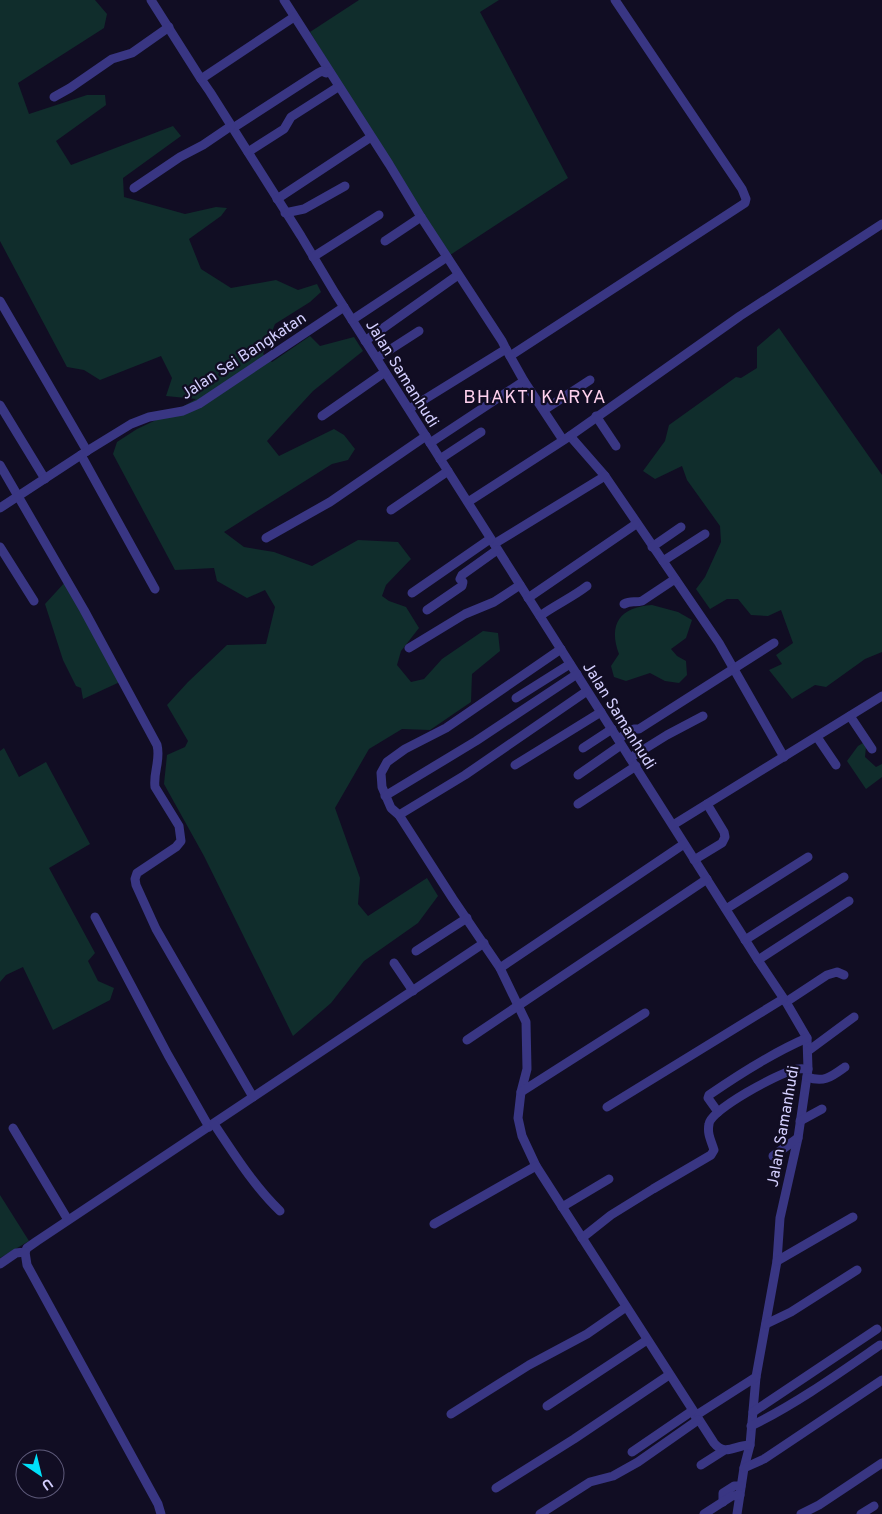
<svg xmlns="http://www.w3.org/2000/svg" width="882" height="1514" font-family="Overpass,sans-serif">
	<style>
		.green { fill: #102d2c }
		.lines { fill: none; stroke-linecap: round; stroke-linejoin: round }
		.minor { stroke: #393683; stroke-width: 9 }
		.labels { text-anchor: middle; stroke-width: 4.5; stroke-linejoin: round; paint-order: stroke }
		.street-label { font-size: 16px; fill: #d4cfff; stroke: #110d23 }
		.quarter-label { font-size: 19px; letter-spacing: 1px; fill: #ffd1ee; stroke: #110d23 }
	</style>
	<rect width="100%" height="100%" fill="#110d23"/>
	<!-- green -->
	<g class="green">
		<polygon points="0,0 95,0 107,14 104,28 18,83 29,114 87,95 105,95 106,105 56,141 71,165 173,126 181,136 123,178 124,197 185,214 216,207 227,208 221,216 189,239 201,269 231,288 276,280 298,290 317,284 321,292 310,302 275,324 263,354 272,362 310,336 320,346 354,337 363,351 313,391 267,441 279,456 334,429 344,435 355,449 348,460 332,464 224,532 244,547 274,552 312,566 358,540 398,542 411,559 386,585 382,596 389,601 406,607 419,628 401,651 397,665 411,682 424,679 442,659 483,631 498,633 500,651 472,674 471,702 430,730 402,729 369,749 335,808 360,878 358,904 368,916 427,878 438,896 418,923 364,961 331,1003 293,1036 204,856 164,784 167,755 185,747 188,741 167,705 188,682 227,645 266,644 275,607 265,590 247,598 217,581 214,568 175,570 113,454 117,442 137,429 175,411 196,399 166,396 172,378 161,356 100,380 84,370 67,367 0,241"/>
		<polygon points="359,0 499,0 480,12 568,178 447,257 310,32"/>
		<polygon points="779,328 882,475 882,652 865,659 826,687 815,685 792,699 769,670 782,664 776,655 793,643 781,610 768,616 751,615 738,599 727,599 710,609 696,589 705,577 721,542 720,526 687,480 682,466 655,479 643,471 665,441 669,425 736,377 741,378 757,368 757,347"/>
		<polygon points="67,580 122,681 83,699 81,688 76,686 63,660 45,604"/>
		<path d="M 652,605 L 678,612 L 692,620 L 686,638 L 671,649 L 677,656 L 686,661 L 687,675 L 679,683 L 665,681 L 650,673 L 626,681 L 614,677 L 611,666 L 619,654 C 608,624 620,607 652,605 Z"/>
		<polygon points="863,743 866,747 865,757 876,767 882,764 882,777 866,789 847,761 858,746"/>
		<polygon points="4,748 19,777 46,762 90,844 49,868 95,953 88,961 98,981 114,988 110,1000 53,1030 23,967 6,975 0,982 0,751"/>
		<polygon points="0,1195 29,1241 0,1258"/>
	</g>
	<g class="lines">
		<!-- minor -->
		<g class="minor">
			<polyline points="151,0 201,79 210,92 301,236 335,293 758,960 786,1002 807,1038 808,1069 798,1138 780,1218 777,1261 756,1377 750,1445 744,1468 737,1514"/>
			<polyline points="284,0 389,164 421,217 502,341 506,349"/>
			<polyline points="201,79 294,17"/>
			<polyline points="54,97 70,88 112,59 132,53 169,27"/>
			<polyline points="233,128 318,73 322,71 326,73 329,72"/>
			<polyline points="248,152 284,129 291,117 338,87"/>
			<polyline points="134,188 180,157 203,145 231,126"/>
			<polyline points="277,199 371,137"/>
			<polyline points="285,213 304,209 345,186"/>
			<polyline points="385,241 421,217"/>
			<polyline points="313,257 379,215"/>
			<polyline points="0,301 87,451"/>
			<polyline points="352,320 447,257"/>
			<polyline points="365,341 458,275"/>
			<polyline points="510,356 745,203 746,199 742,189 615,0"/>
			<polyline points="377,358 419,331"/>
			<polyline points="0,405 45,479"/>
			<polyline points="409,409 506,349 524,381 563,440"/>
			<polyline points="544,410 590,380"/>
			<polyline points="322,416 385,372"/>
			<polyline points="596,416 616,446"/>
			<polyline points="570,436 605,476 719,643 784,757"/>
			<polyline points="430,443 524,381"/>
			<polyline points="81,455 155,589"/>
			<polyline points="440,459 481,432"/>
			<path d="M 0,465 L 84,610 L 157,745 C 161,760 153,772 155,787 L 179,826 L 181,841 L 176,847 L 137,873 L 135,879 L 136,885 L 156,929 L 253,1097 L 37,1241 L 27,1248 L 25,1252 L 16,1253 L 0,1264"/>
			<polyline points="468,502 570,436 740,316 882,224"/>
			<polyline points="0,508 87,451 131,424 149,417 183,411 199,404 344,307"/>
			<polyline points="391,510 448,471"/>
			<polyline points="266,538 330,502 426,436"/>
			<polyline points="494,544 605,476"/>
			<polyline points="0,547 34,601"/>
			<polyline points="652,547 681,527"/>
			<polyline points="663,561 705,534"/>
			<polyline points="412,593 490,539"/>
			<polyline points="528,598 636,524"/>
			<path d="M 624,604 C 631,600 635,603 642,601 L 675,579"/>
			<polyline points="427,610 462,586 463,582 460,579 462,575 497,550"/>
			<path d="M 540,616 C 555,605 573,597 587,586"/>
			<polyline points="409,648 465,614 494,602 520,585"/>
			<path d="M 561,649 L 446,728 L 405,749 L 387,762 L 381,773 L 382,787 L 391,808 L 399,815 L 453,899 L 500,968 L 526,1022 L 527,1069 L 521,1092 L 518,1118 L 522,1136 L 536,1166 L 714,1443 C 725,1457 735,1445 750,1445"/>
			<polyline points="516,698 570,664"/>
			<polyline points="850,716 872,749"/>
			<polyline points="817,737 836,765"/>
			<polyline points="618,739 634,729 639,729 774,643"/>
			<polyline points="583,748 612,729"/>
			<polyline points="630,758 667,735 703,716"/>
			<polyline points="515,765 601,712"/>
			<polyline points="578,775 621,745"/>
			<polyline points="385,796 476,741 577,674"/>
			<polyline points="578,804 636,766"/>
			<polyline points="399,815 465,775 587,691"/>
			<polyline points="673,825 882,696"/>
			<polyline points="694,860 722,843 725,837 724,832 707,804"/>
			<polyline points="726,909 808,857"/>
			<polyline points="95,917 168,1055 209,1127"/>
			<polyline points="745,940 844,877"/>
			<polyline points="416,951 467,918"/>
			<polyline points="758,960 849,901"/>
			<polyline points="394,963 413,991"/>
			<polyline points="500,968 684,844"/>
			<polyline points="786,1002 827,975 837,972 844,975"/>
			<polyline points="467,1040 707,879"/>
			<polyline points="808,1051 854,1017"/>
			<path d="M 807,1077 C 824,1083 831,1077 845,1067"/>
			<polyline points="521,1092 645,1013"/>
			<polyline points="253,1097 484,943"/>
			<polyline points="607,1107 783,999"/>
			<path d="M 718,1112 L 708,1098 L 709,1095 C 741,1073 772,1053 807,1038"/>
			<polyline points="800,1121 822,1109"/>
			<path d="M 214,1124 C 234,1154 254,1186 280,1211"/>
			<polyline points="13,1128 68,1220"/>
			<polyline points="773,1156 798,1138"/>
			<polyline points="562,1207 609,1179"/>
			<polyline points="434,1224 536,1166"/>
			<path d="M 582,1238 L 611,1215 L 653,1189 L 711,1155 L 714,1150 C 711,1140 707,1134 709,1124 C 711,1109 778,1074 793,1070 C 798,1068 803,1069 808,1069"/>
			<polyline points="25,1252 27,1265 158,1504 161,1514"/>
			<polyline points="777,1261 853,1217"/>
			<polyline points="766,1324 791,1312 857,1270"/>
			<polyline points="547,1406 647,1340"/>
			<polyline points="753,1412 877,1329"/>
			<polyline points="451,1414 529,1365 587,1334 626,1307"/>
			<polyline points="695,1416 756,1377"/>
			<path d="M 751,1426 C 796,1404 838,1374 880,1345"/>
			<polyline points="632,1452 692,1411"/>
			<polyline points="701,1465 723,1451"/>
			<polyline points="744,1468 764,1459 882,1380"/>
			<polyline points="496,1488 574,1439 669,1375"/>
			<polyline points="723,1502 723,1493 734,1486 741,1486"/>
			<polyline points="540,1514 590,1482 613,1476 638,1462 698,1420"/>
			<polyline points="704,1514 732,1496 740,1495"/>
			<polyline points="801,1514 819,1505 882,1463"/>
			<polyline points="861,1514 874,1506"/>
		</g>
	</g>
	<g class="labels">
		<!-- street labels -->
		<g class="street-label">
			<text transform="translate(243 355) rotate(-33)" y="6">Jalan Sei Bangkatan</text>
			<text transform="translate(403 373) rotate(58)" y="6">Jalan Samanhudi</text>
			<text transform="translate(620 715) rotate(58)" y="6">Jalan Samanhudi</text>
			<text transform="translate(782 1126) rotate(-80)" y="6">Jalan Samanhudi</text>
		</g>
		<!-- quarter labels -->
		<g class="quarter-label">
			<text x="535" y="403">BHAKTI KARYA</text>
		</g>
	</g>
	<!-- north arrow -->
	<g transform="translate(40 1474) rotate(145)"><circle r="24" fill="#110d23" stroke="#5f5b7b"/>
	<path d="M0-4L9 19L0 12L-9 19Z" fill="#00e1fa"/>
	<text y="-8" font-size="14" font-weight="bold" text-anchor="middle" fill="#d4cfff">U</text>
	</g>
</svg>
